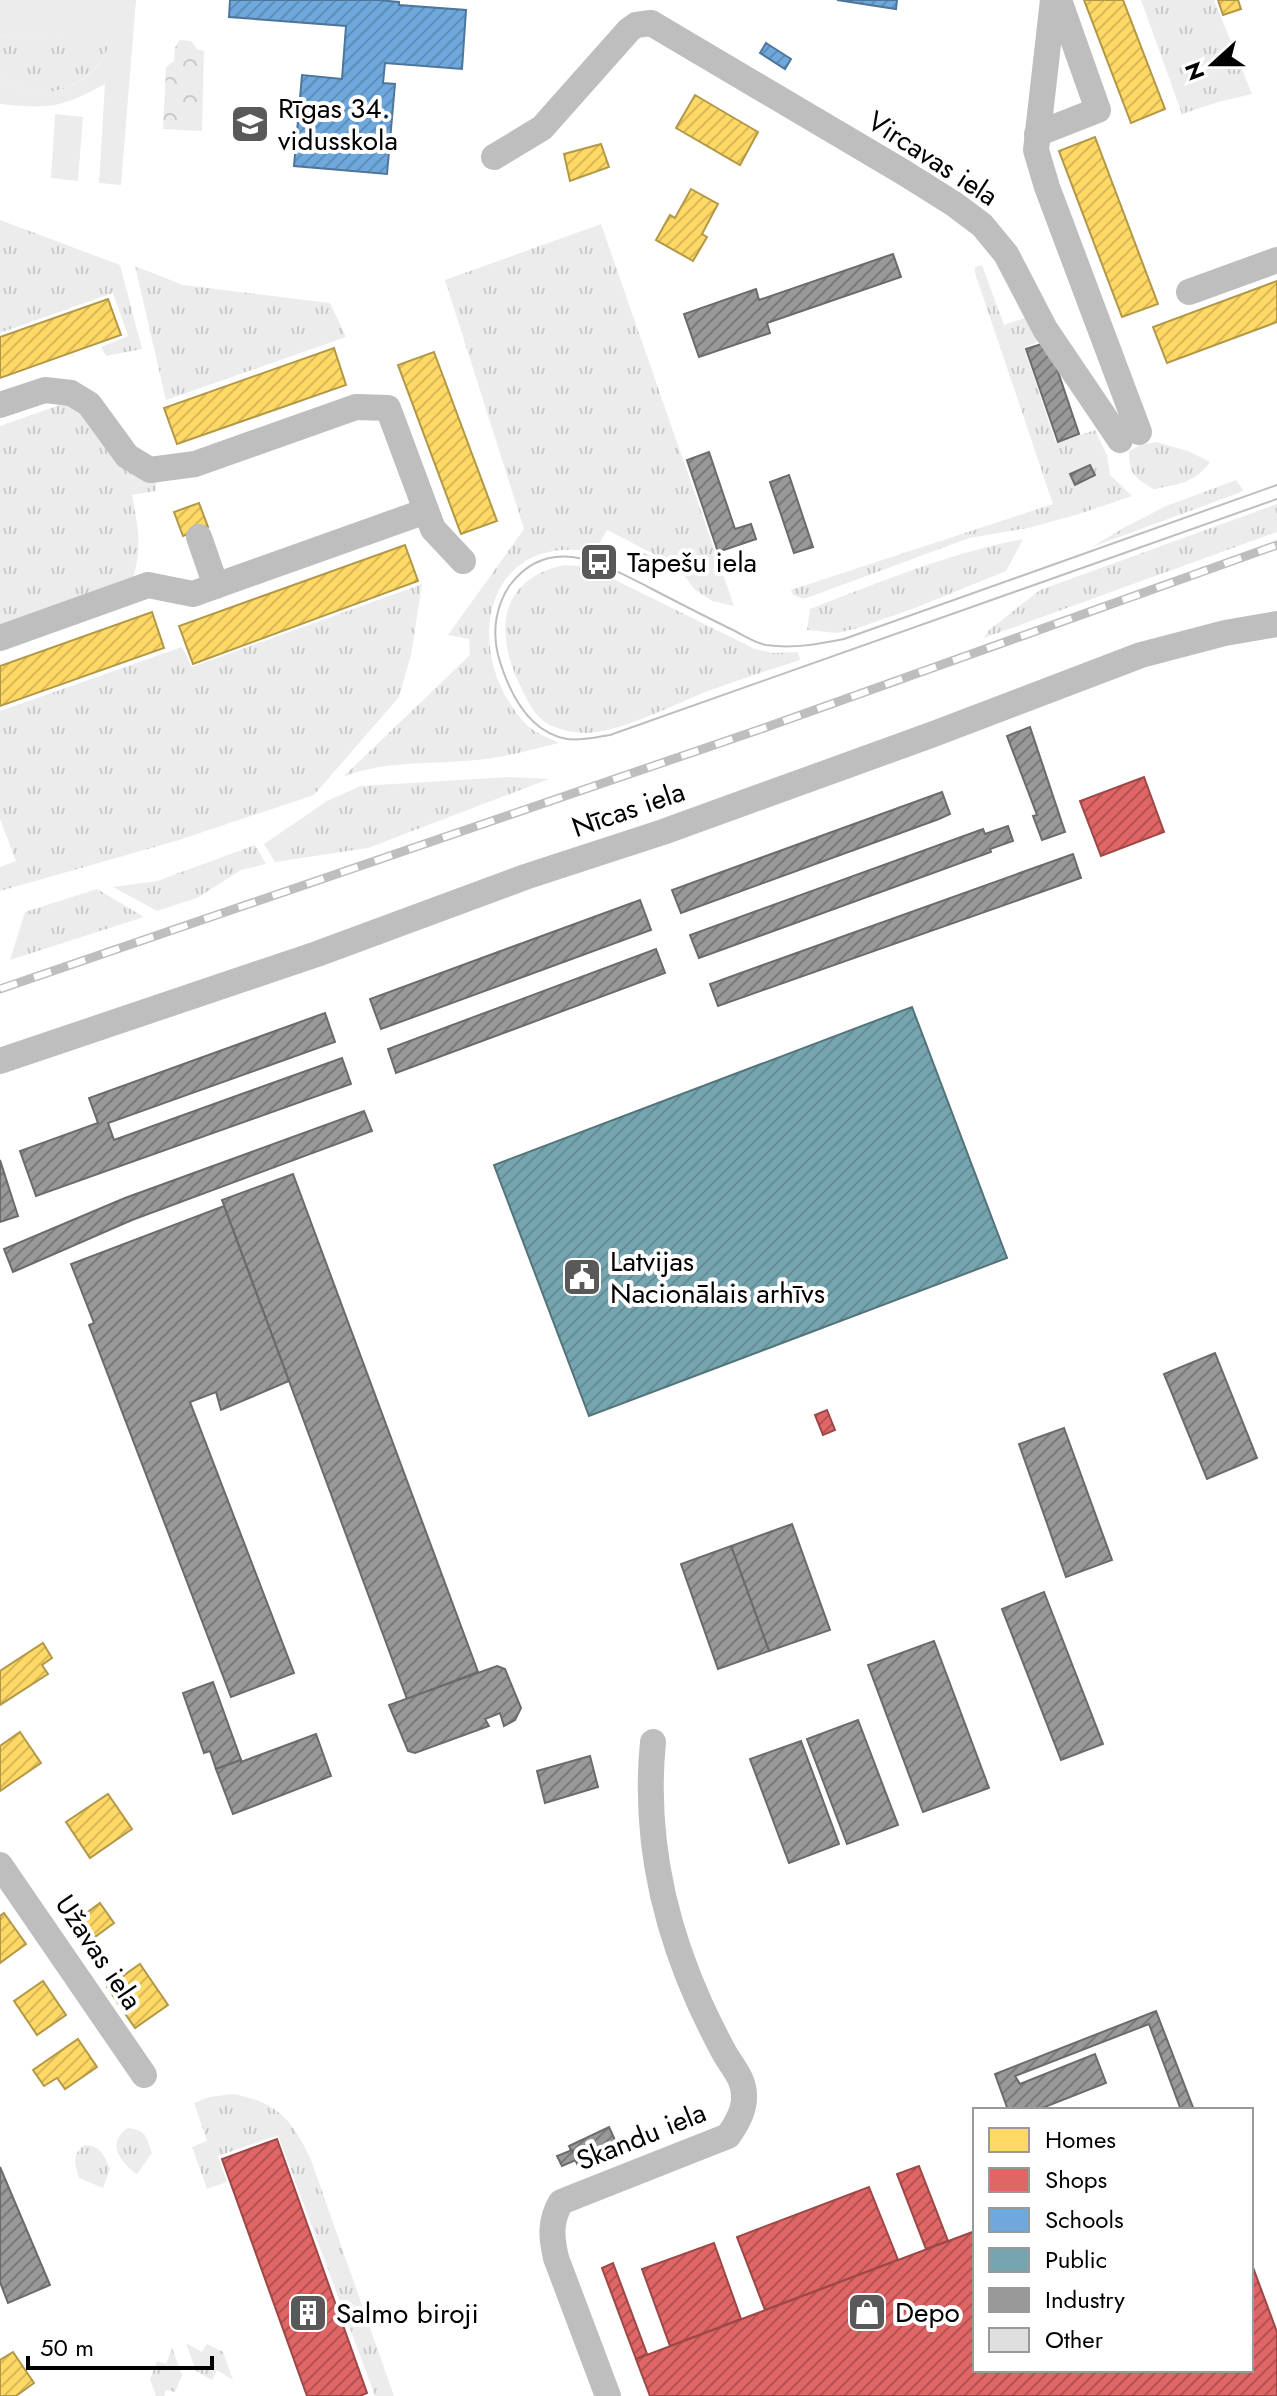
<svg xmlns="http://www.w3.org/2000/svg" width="1277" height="2396" font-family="Jost,sans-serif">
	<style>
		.grass { fill: url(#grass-tufts) }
		.park { fill: url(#park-crowns) }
		.pitch { fill: #ececec }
		.homes { fill: url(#homes-hatch); stroke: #b29847; stroke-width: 2 }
		.shops { fill: url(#shops-hatch); stroke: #9d4747; stroke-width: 2 }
		.schools { fill: url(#schools-hatch); stroke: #4e769a; stroke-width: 2 }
		.public { fill: url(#public-hatch); stroke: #53747a; stroke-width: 2 }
		.industry { fill: url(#industry-hatch); stroke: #6b6b6b; stroke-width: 2 }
		.building { fill: url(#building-hatch); stroke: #c7c7c7; stroke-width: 2 }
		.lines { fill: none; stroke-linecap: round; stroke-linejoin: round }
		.minor { stroke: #bebebe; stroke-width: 26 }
		.tram { stroke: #bebebe; stroke-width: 2 }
		.rail-casing { stroke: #bebebe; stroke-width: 9 }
		.rail { stroke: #fff; stroke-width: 6; stroke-dasharray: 18; stroke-linecap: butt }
		.labels { text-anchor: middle; stroke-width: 8; stroke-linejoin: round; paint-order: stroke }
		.poi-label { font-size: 28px; fill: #000; stroke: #fff; text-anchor: start }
		.street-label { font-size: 28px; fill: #000; stroke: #fff }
	</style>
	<defs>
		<pattern id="grass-tufts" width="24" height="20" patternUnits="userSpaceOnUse" patternTransform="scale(2)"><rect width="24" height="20" fill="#ececec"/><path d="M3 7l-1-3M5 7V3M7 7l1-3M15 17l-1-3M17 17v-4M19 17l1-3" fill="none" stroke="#c9c9c9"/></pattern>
		<pattern id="park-crowns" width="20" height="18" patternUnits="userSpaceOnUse" patternTransform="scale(2)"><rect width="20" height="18" fill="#ececec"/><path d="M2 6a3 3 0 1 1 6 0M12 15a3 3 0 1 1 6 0" fill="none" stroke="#c9c9c9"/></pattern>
		<pattern id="homes-hatch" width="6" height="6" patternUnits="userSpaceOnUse" patternTransform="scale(2)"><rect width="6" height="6" fill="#ffd966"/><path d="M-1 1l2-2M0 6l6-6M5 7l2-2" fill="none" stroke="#d9b857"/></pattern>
		<pattern id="shops-hatch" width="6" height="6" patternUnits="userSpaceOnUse" patternTransform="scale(2)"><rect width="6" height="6" fill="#e06666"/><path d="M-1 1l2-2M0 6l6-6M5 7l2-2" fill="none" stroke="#b35252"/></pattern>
		<pattern id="schools-hatch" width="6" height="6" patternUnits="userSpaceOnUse" patternTransform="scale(2)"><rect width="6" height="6" fill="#6fa8dc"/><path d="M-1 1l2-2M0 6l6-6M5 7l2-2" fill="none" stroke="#5e8fbb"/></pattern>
		<pattern id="public-hatch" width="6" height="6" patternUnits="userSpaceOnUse" patternTransform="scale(2)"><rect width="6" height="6" fill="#76a5af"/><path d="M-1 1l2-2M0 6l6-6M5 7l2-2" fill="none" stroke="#648c95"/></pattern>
		<pattern id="industry-hatch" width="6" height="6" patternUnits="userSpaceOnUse" patternTransform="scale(2)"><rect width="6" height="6" fill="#999"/><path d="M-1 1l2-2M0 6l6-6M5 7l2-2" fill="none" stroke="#7a7a7a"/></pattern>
		<pattern id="building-hatch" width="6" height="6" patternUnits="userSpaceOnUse" patternTransform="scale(2)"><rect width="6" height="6" fill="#dfdfdf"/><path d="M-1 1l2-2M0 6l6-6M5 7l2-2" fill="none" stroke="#bebebe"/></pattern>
	</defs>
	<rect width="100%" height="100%" fill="#fff"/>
	<!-- grass -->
	<g class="grass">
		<polygon points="1141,0 1214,0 1252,94 1218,102 1182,114"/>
		<path d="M 0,35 L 110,43 C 96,87 33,112 0,74 Z"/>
		<polygon points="0,220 120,265 142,349 106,356 101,347 128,336 113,293 0,333"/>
		<path d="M 601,224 L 734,606 L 712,601 L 695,590 L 677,566 L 607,530 L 594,552 C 480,531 461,658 527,725 C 535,733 549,738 559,743 C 537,748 514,755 492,758 C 443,766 390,758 343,777 L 470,655 L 469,639 L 448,635 L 524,529 L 445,280 Z"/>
		<polygon points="982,265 1004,325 1031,316 1043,339 1024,348 1056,443 1095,430 1107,455 1110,475 1132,496 1076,515 1028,528 969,538 804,599 793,595 791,590 1053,504 975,273 975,267"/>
		<polygon points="135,266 183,285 330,303 346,337 166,400"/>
		<path d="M 68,402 L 156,476 L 156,491 L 132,495 C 138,527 143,548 132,581 L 0,626 L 0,426 Z"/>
		<path d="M 1156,442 L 1188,451 L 1210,462 C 1195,483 1176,485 1153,489 C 1134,477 1129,474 1129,451 L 1140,445 Z"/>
		<polygon points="1236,480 1244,491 1092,547 1125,527 1166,506"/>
		<polygon points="1277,504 1277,532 984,638 989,630 1040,590"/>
		<path d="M 1023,539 L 1006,571 L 915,608 L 855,629 L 837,633 L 807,630 L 810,609 C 880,582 949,553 1023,539 Z"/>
		<path d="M 564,565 L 580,566 L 601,573 L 755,649 L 774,653 L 798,652 L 800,660 C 769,670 738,680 708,691 C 675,704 621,732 587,733 C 573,733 552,729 541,719 C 531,710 524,694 519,683 C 494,630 500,579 564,565 Z"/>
		<polygon points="422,584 411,655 399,697 314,795 176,841 0,891 0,867 16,861 0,819 0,711 182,647 192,667"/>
		<polygon points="509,777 549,779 368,848 275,862 264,844 327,801 361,786"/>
		<polygon points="255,845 266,864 241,870 197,898 157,911 113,887 157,881"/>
		<polygon points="97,889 144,917 10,960 25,912"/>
		<path d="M 233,2094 C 278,2102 293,2121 311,2160 L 394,2396 L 375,2396 L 278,2135 L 218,2156 L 227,2182 L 207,2189 L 192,2147 L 207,2141 L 194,2103 L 209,2097 Z"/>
		<path d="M 128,2128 C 147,2130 146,2137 152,2153 L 137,2174 C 121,2163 105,2143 128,2128 Z"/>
		<path d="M 85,2145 C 101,2146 104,2155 110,2169 L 103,2188 L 79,2178 C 75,2164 71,2154 85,2145 Z"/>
		<polygon points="186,2343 202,2352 207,2344 223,2352 233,2380 217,2370 212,2380 196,2371"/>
		<polygon points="172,2348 182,2375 175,2392 166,2390 164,2396 156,2396 150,2379 157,2361 166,2364"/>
	</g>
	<!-- park -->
	<polygon class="park" points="179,40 191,41 197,49 204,51 202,131 163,129 166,67 174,61 175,48"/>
	<!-- pitch -->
	<g class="pitch">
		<path d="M 0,0 L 136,0 L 121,185 L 99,183 L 105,84 C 61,108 50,109 0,104 L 0,74 C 32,111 97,88 109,44 L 0,35 Z"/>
		<polygon points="55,114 83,117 78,181 51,178"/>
	</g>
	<!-- homes -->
	<g class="homes">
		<polygon points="1084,0 1123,0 1165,109 1131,123"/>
		<polygon points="1218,0 1238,0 1241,9 1223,15"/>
		<polygon points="695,95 758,132 740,165 676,128"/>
		<polygon points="1095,137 1158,304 1122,317 1059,151"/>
		<polygon points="601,144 609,167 570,181 564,154"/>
		<polygon points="691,189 718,204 702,234 707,237 693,261 656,240 670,215 675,218"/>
		<polygon points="1277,281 1277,322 1167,363 1153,327"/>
		<polygon points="108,299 121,335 0,378 0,337"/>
		<polygon points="334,348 346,385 177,444 164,408"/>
		<polygon points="434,352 497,521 461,534 398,365"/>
		<polygon points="199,503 208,527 183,536 174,512"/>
		<polygon points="405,545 418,581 193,664 179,626"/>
		<polygon points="152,612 164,648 0,706 0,666"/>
		<polygon points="43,1643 52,1658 42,1665 48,1674 0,1705 0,1671"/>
		<polygon points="20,1732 41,1763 0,1791 0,1746"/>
		<polygon points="108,1794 132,1829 90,1858 66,1822"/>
		<polygon points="100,1903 114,1923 88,1942 73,1923"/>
		<polygon points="4,1913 26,1944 0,1963 0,1916"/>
		<polygon points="140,1964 168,2005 135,2028 107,1987"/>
		<polygon points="43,1981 66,2015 37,2035 14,2001"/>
		<polygon points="78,2039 97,2067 65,2089 57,2078 44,2086 33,2070"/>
		<polygon points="13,2352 34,2383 16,2396 0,2396 0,2360"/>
	</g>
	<!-- shops -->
	<g class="shops">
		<polygon points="1144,777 1164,832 1101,856 1080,801"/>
		<polygon points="827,1410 835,1430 823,1435 815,1415"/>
		<polygon points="277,2139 367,2393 360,2396 307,2396 222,2159"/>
		<polygon points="919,2166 948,2241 926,2249 897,2174"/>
		<polygon points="869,2187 898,2260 765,2310 737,2237"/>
		<polygon points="975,2231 975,2370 1251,2370 1251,2262 1277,2332 1277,2396 650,2396 636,2359"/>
		<polygon points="714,2243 741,2319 670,2346 642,2269"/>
		<polygon points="613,2263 647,2354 636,2359 602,2268"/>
	</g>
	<!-- schools -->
	<g class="schools">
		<polygon points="230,0 378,0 399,2 399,5 466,10 462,69 385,63 383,83 395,84 387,174 294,166 302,75 342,79 346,26 229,17"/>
		<polygon points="837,0 897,0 896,9"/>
		<polygon points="766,43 791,59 785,69 760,53"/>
	</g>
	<!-- public -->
	<polygon class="public" points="912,1007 1007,1258 589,1416 494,1165"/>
	<!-- industry -->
	<g class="industry">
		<polygon points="893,254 901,277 767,323 770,333 699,357 684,314 756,289 759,300"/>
		<polygon points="1048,342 1079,434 1058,442 1026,349"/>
		<polygon points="709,452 735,529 751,524 756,539 718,552 687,460"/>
		<polygon points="1090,465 1095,475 1075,485 1070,474"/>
		<polygon points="789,475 813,547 794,553 770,482"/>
		<polygon points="1030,727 1065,832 1042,840 1033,816 1037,815 1007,736"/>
		<polygon points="942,792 950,814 939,819 681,913 672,890"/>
		<polygon points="1008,826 1013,841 990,849 991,852 699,958 690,935 983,829 985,834"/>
		<polygon points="1073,854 1081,878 718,1006 710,984"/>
		<polygon points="640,900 651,930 381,1029 370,999"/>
		<polygon points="656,949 665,973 396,1073 388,1049"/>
		<polygon points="325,1013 335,1042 108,1123 114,1140 342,1058 351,1084 36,1196 20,1151 98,1123 89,1098"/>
		<polygon points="364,1111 372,1131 132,1220 13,1272 4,1249 125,1198"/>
		<polygon points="0,1160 18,1216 0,1222"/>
		<polygon points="293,1174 478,1672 407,1699 222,1200"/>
		<polygon points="224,1206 289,1381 221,1410 216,1392 190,1402 294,1673 231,1697 89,1325 94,1323 71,1264"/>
		<polygon points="1215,1353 1257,1458 1207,1479 1164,1374"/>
		<polygon points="1064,1428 1112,1560 1066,1577 1019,1444"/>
		<polygon points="792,1524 830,1630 769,1651 731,1546"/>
		<polygon points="731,1546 769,1651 718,1669 681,1564"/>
		<polygon points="1044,1592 1103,1744 1061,1760 1002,1609"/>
		<polygon points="934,1641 989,1788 923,1812 868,1665"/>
		<polygon points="497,1666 505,1669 521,1708 515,1720 504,1726 500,1713 485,1719 489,1726 415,1753 408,1751 389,1705"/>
		<polygon points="213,1682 241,1760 216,1769 210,1751 204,1753 183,1693"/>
		<polygon points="858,1720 898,1825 847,1844 807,1739"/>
		<polygon points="316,1734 331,1776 233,1814 216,1769 241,1760 241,1762"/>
		<polygon points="801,1741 839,1844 789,1863 750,1759"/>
		<polygon points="590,1756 598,1787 545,1803 537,1771"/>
		<polygon points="1156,2011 1194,2110 1181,2110 1149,2024 1015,2076 1020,2084 1095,2054 1106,2083 1037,2110 1008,2110 995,2074"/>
		<polygon points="609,2127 618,2147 578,2166 569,2146"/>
		<polygon points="572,2150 576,2160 562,2166 557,2156"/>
		<polygon points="0,2167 50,2285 8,2303 0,2282"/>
	</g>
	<!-- building -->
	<polygon class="building" points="639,552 659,562 653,575 633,564"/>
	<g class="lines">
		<!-- minor -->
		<g class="minor">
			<polyline points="1053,0 1036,150 1047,187 1139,432"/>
			<polyline points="651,23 903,172 954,204 982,225 1006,254 1045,329 1120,440"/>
			<polyline points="1037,134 1098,110 1059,0"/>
			<polyline points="494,157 542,128 629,30 636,25 651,23"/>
			<polyline points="1189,292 1277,260"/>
			<polyline points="0,405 45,390 71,393 89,404 127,456 150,470 195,464 356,407 388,408 433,529 463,561"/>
			<polyline points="199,537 216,586"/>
			<polyline points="0,638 148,585 193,594 426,511"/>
			<polyline points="0,1061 317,954 525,877 663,832 931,735 1141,655 1225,633 1277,624"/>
			<polyline points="0,1865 144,2075"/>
			<path d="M 608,2396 L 556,2258 C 551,2236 550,2221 561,2202 L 728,2136 C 736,2125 744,2112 744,2098 C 745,2080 733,2068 725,2054 C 716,2038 708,2021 700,2004 C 663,1922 644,1833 653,1742"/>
		</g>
		<!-- tram -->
		<path class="tram" d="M 1277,485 L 844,639 C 819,644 793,649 766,645 C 755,643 743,635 733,630 C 706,617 679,603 652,589 C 607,566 551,531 510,585 C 496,605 492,631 498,655 C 508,690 527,732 567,739 C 581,741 596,737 610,735 L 1277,499"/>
		<!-- rail casing -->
		<g class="rail-casing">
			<polyline id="rail" points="0,989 764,728 1277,545"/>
		</g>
		<!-- rail -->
		<use href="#rail" class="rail"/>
	</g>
	<!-- icons -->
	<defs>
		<g id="school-square" transform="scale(2)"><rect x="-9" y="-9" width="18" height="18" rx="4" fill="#595959" stroke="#fff"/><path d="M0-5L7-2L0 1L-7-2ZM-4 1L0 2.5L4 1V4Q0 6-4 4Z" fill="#fff"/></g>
		<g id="bus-square" transform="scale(2)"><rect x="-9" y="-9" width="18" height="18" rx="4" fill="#595959" stroke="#fff"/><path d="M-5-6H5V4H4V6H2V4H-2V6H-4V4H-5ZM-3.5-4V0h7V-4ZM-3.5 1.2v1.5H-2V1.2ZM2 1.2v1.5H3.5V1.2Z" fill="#fff"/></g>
		<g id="civic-square" transform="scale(2)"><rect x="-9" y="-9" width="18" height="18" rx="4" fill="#595959" stroke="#fff"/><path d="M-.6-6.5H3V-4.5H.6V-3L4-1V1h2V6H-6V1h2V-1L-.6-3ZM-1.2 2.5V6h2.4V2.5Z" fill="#fff"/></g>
		<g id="shop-square" transform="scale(2)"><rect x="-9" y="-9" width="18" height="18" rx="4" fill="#595959" stroke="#fff"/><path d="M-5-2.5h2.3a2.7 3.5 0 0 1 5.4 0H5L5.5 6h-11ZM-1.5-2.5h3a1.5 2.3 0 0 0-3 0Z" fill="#fff"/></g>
		<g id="building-square" transform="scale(2)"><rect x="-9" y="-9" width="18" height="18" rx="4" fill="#595959" stroke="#fff"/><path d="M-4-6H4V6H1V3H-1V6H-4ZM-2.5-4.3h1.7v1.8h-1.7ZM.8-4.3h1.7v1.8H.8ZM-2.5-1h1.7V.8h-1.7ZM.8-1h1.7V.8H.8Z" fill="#fff"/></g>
	</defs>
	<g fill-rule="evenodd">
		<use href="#school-square" x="250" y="124"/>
		<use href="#bus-square" x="599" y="562"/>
		<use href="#civic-square" x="582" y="1277"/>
		<use href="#shop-square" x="867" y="2312"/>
		<use href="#building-square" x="308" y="2313"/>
	</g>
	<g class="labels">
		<!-- poi labels -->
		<g class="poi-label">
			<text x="278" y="118">Rīgas 34.<tspan x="278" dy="32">vidusskola</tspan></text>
			<text x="627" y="572">Tapešu iela</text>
			<text x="610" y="1271">Latvijas<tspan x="610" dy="32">Nacionālais arhīvs</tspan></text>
			<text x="895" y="2322">Depo</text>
			<text x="336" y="2323">Salmo biroji</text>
		</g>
		<!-- street labels -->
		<g class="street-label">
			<text transform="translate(933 158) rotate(33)" y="10">Vircavas iela</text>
			<text transform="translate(628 809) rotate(-19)" y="10">Nīcas iela</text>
			<text transform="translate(99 1952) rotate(56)" y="10">Užavas iela</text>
			<text transform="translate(641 2136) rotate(-22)" y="10">Skandu iela</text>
		</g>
	</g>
	<!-- legend -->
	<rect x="973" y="2108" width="280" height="264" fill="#ffffff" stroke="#999999" stroke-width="2"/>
	<rect x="989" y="2128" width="40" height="24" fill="#ffd966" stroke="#999999" stroke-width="2"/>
	<text x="1045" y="2148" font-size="24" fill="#000000">Homes</text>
	<rect x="989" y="2168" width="40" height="24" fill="#e06666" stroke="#999999" stroke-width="2"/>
	<text x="1045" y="2188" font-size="24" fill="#000000">Shops</text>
	<rect x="989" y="2208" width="40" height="24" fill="#6fa8dc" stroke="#999999" stroke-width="2"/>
	<text x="1045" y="2228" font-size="24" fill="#000000">Schools</text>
	<rect x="989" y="2248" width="40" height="24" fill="#76a5af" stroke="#999999" stroke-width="2"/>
	<text x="1045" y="2268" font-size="24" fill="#000000">Public</text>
	<rect x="989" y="2288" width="40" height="24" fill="#999999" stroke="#999999" stroke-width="2"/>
	<text x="1045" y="2308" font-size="24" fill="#000000">Industry</text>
	<rect x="989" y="2328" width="40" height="24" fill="#dfdfdf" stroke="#999999" stroke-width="2"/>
	<text x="1045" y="2348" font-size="24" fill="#000000">Other</text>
	<!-- north arrow -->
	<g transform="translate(1213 64) rotate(249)" stroke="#ffffff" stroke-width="6" paint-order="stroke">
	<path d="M0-6L14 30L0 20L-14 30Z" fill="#000000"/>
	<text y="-12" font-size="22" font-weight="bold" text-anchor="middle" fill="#000000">N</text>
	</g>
	<!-- scale -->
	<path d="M28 2356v12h184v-12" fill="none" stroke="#000000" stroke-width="4"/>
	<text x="40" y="2356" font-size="24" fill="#000000" stroke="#ffffff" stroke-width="6" paint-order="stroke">50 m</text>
</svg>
